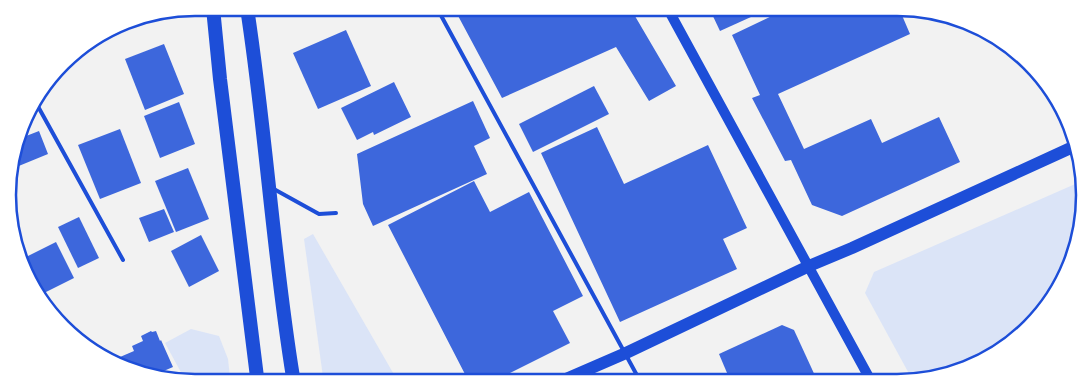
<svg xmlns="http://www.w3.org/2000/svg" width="1092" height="390" font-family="Commissioner,sans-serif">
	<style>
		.green { fill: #dbe4f7 }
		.building { fill: #3d67dc }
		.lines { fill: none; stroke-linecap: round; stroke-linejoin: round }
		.service { stroke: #1d4ed8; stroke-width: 4 }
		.secondary { stroke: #1d4ed8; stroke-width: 10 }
		.primary { stroke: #1d4ed8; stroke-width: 12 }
		.trunk { stroke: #1d4ed8; stroke-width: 14 }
		.rim { fill: none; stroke: #1d4ed8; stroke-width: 2.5 }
	</style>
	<rect width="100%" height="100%" fill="#f2f2f2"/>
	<!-- green -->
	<g class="green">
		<polygon points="1082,181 1078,243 1059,289 1021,336 980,363 922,381 913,381 865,293 874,272"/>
		<polygon points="313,234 396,378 323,377 304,239"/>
		<polygon points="191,329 219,336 228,359 230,377 183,376 165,343"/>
	</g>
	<!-- building -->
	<g class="building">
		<polygon points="462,10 632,11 676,86 649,101 616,47 502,98 456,12"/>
		<polygon points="711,12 762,12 720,31"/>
		<polygon points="780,12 901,13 910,34 778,94 804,149 871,119 882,143 939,117 960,162 842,216 812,205 791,160 785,161 752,98 760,95 732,35"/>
		<polygon points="346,30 371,86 318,109 293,53"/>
		<polygon points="164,44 184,94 145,110 125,59"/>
		<polygon points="394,82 411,117 374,135 373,132 357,140 341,108"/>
		<polygon points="594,86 609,114 533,152 519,124"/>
		<polygon points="473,101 490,138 474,146 487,174 373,226 363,204 357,154"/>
		<polygon points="179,102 195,144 160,158 144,116"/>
		<polygon points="597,127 624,184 708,145 747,228 723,239 737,269 620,322 541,153"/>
		<polygon points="120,129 141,183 100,199 78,145"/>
		<polygon points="39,131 48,154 9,170 20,135 21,138"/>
		<polygon points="188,168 209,219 176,232 155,181"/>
		<polygon points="474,181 490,212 529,192 583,296 553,311 570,343 500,378 467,378 388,225"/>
		<polygon points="164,209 174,232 149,242 139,218"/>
		<polygon points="79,217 99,258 78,268 58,227"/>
		<polygon points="201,235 219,271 189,287 171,251"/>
		<polygon points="56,242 74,278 44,293 26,257"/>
		<polygon points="782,325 794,330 817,380 730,380 719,354"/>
		<polygon points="151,331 152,332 156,331 160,341 161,340 173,367 152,376 147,376 143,372 140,373 118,363 120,357 134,351 132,346 143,341 141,336"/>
	</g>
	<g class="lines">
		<!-- service -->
		<g class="service">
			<polyline points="438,10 639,379"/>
			<polyline points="35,101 123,260"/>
			<polyline points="272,188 319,214 336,213"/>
		</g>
		<!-- secondary -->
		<polyline class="secondary" points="669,11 871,381"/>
		<!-- primary -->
		<polyline class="primary" points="566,379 626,353 809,266 852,248 1075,146"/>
		<!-- trunk -->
		<g class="trunk">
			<polyline points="213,8 220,79 257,377"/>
			<path d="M 247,8 C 266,131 273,255 293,377"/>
		</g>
	</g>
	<!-- crop -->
	<path d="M0 0H1092V390H0ZM195 16H897A179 179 0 0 1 1076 195V195A179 179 0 0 1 897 374H195A179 179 0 0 1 16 195V195A179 179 0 0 1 195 16Z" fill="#fff" fill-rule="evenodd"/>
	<path class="rim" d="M195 16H897A179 179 0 0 1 1076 195V195A179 179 0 0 1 897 374H195A179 179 0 0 1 16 195V195A179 179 0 0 1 195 16Z"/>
</svg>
